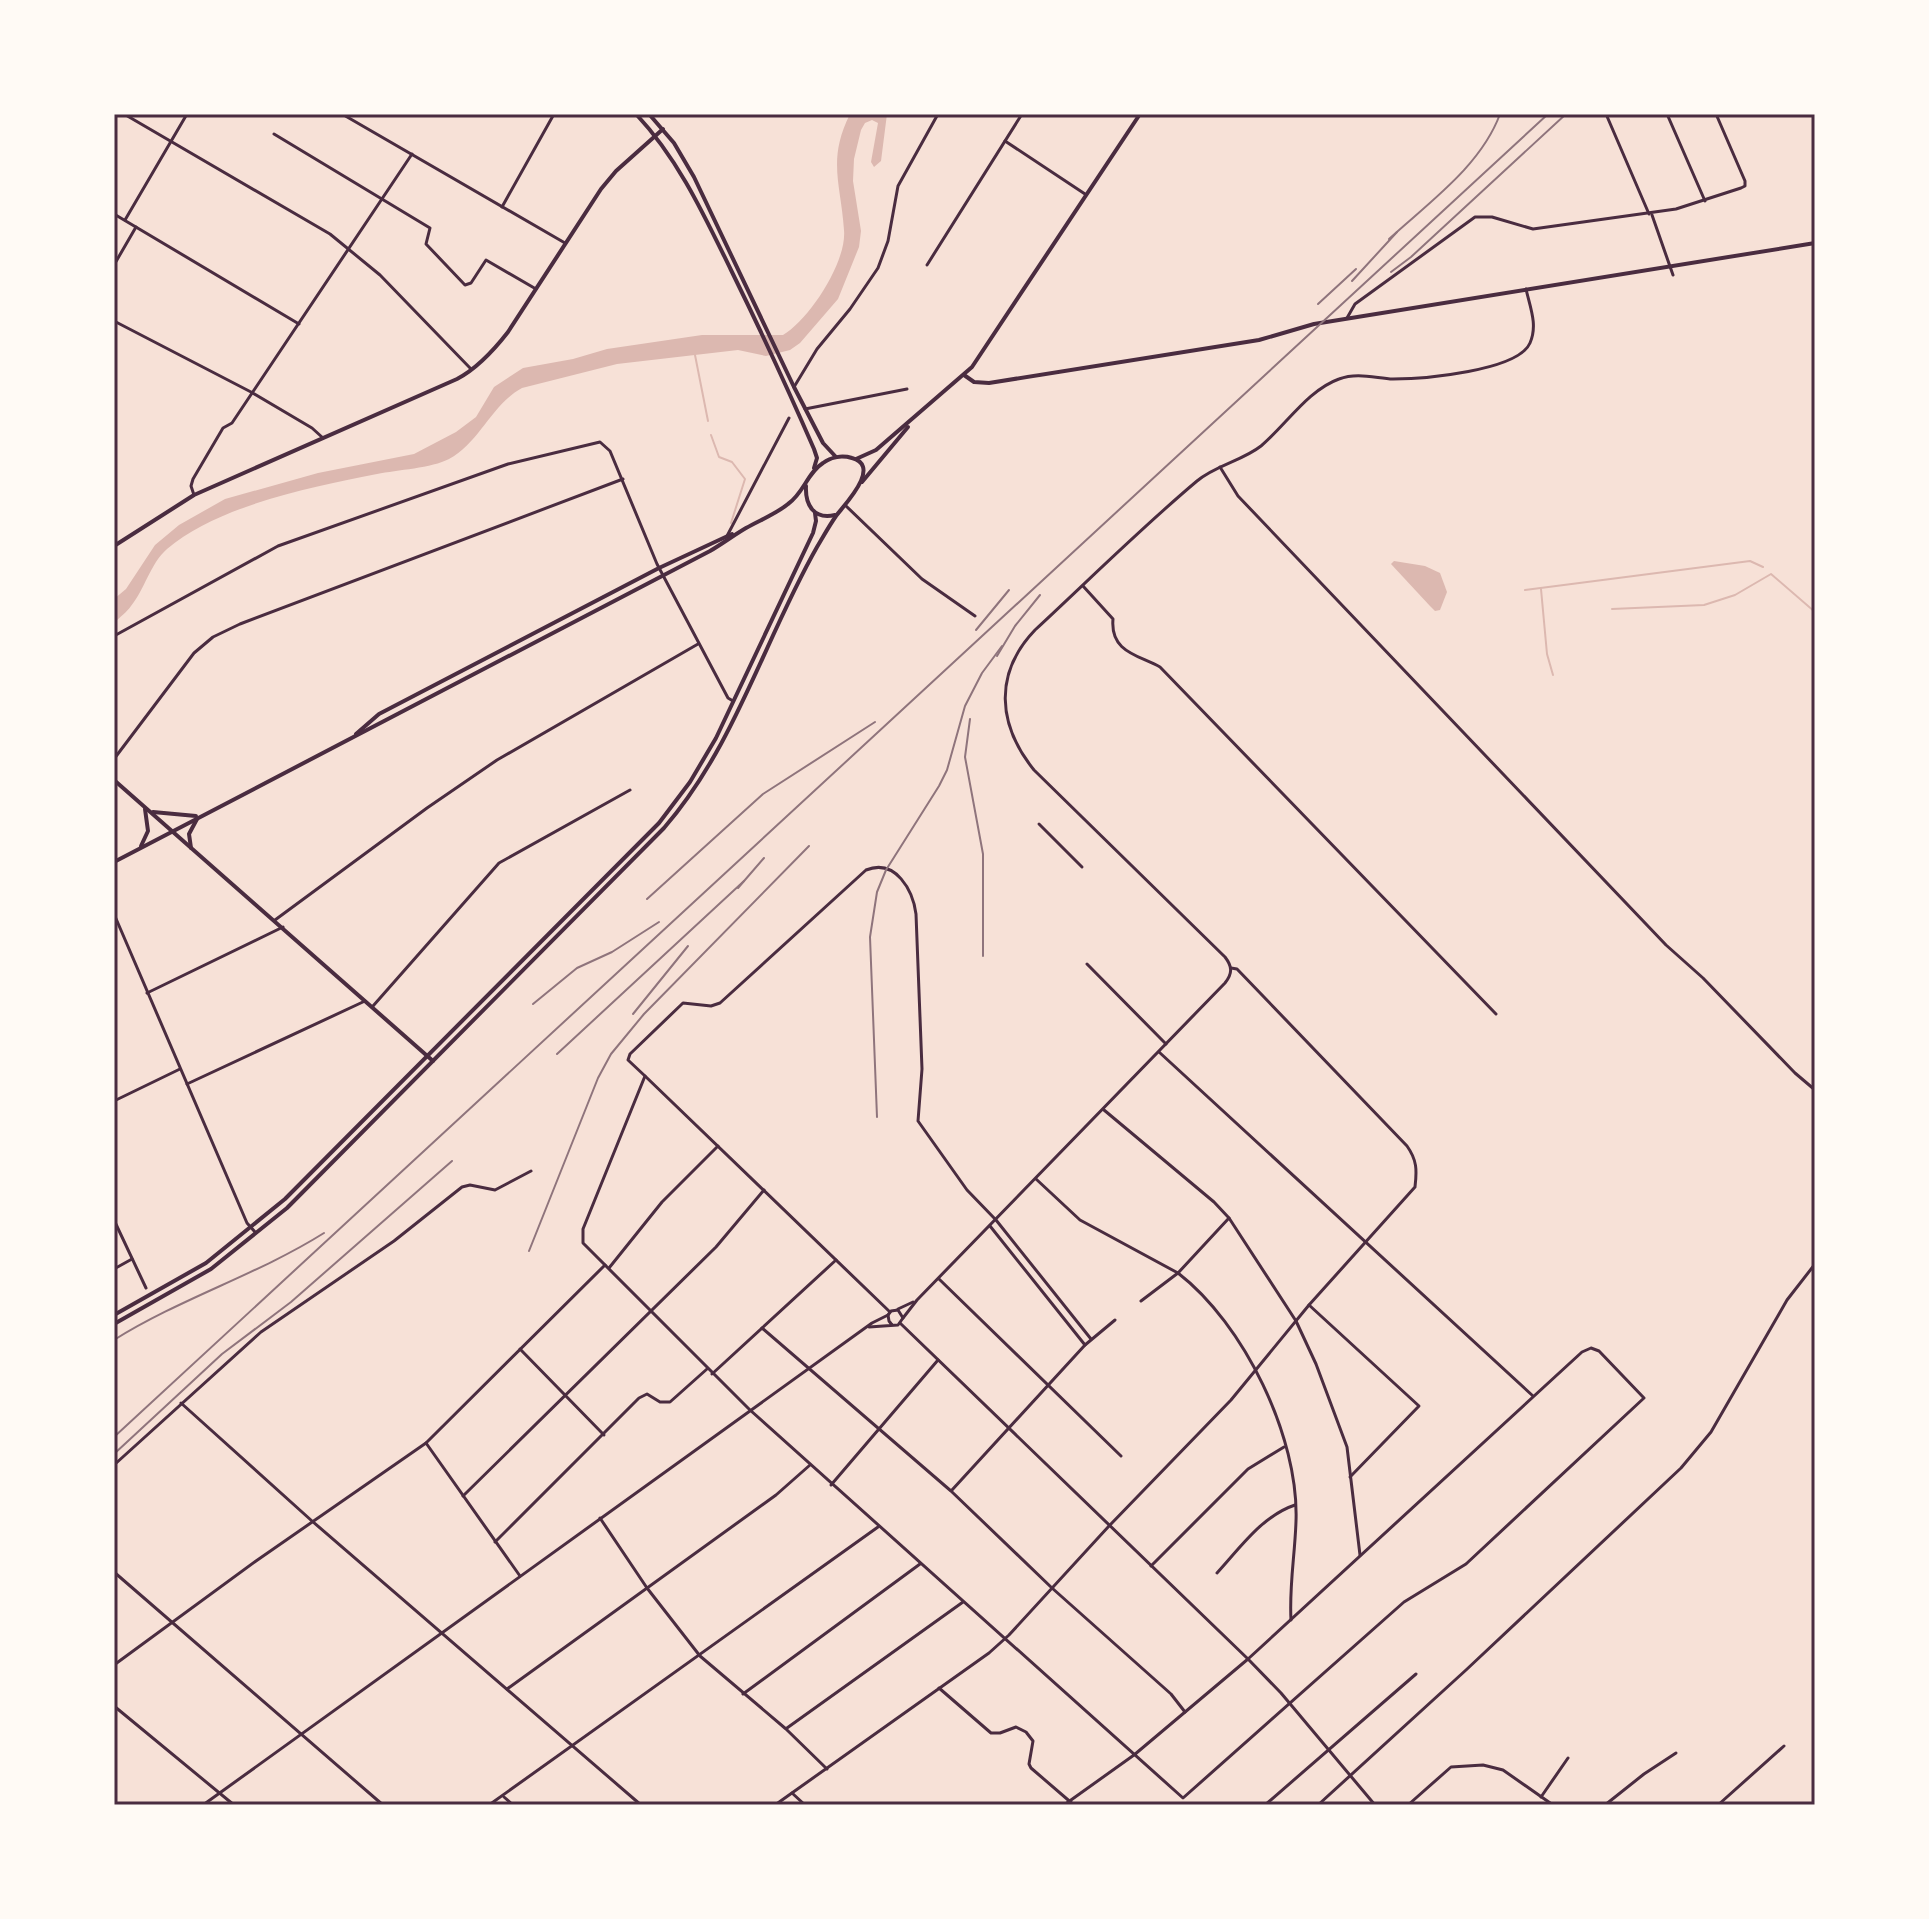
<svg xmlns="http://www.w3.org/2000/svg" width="1929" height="1919" font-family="'Open Sans',sans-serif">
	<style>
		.water { fill: #dcb8b0 }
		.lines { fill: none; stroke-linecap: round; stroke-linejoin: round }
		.stream { stroke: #dcb8b0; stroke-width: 2 }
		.minor { stroke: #4a2c40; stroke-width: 3 }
		.tertiary { stroke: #4a2c40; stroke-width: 3 }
		.secondary { stroke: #4a2c40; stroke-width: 4 }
		.rail { stroke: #8f747c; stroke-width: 2 }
		.neatline { fill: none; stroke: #4a2c40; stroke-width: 3 }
	</style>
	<rect width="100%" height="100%" fill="#f7e1d7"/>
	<!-- water -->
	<g class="water">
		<path d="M 850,114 L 887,114 L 881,161 L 874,167 L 871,162 L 878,123 L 872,120 L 865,123 L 861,130 L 854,159 L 853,181 L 861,231 L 859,247 L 838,299 L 800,343 L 790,350 L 766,356 L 738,350 L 617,364 L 522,388 C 492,404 480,442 449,459 C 432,468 397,470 377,474 C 312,487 219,505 167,549 C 150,564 145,589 131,606 C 127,612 120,617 114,623 L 114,599 L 126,589 L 155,545 L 179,525 L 225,499 L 318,473 L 414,454 L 456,432 L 476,417 L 494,387 L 523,368 L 573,359 L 607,349 L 702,335 L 783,335 C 809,320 847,262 844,230 C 841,184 827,160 850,114 Z"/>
		<polygon points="1394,561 1425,566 1440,573 1447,592 1440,610 1435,611 1430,606 1391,564"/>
	</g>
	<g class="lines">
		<!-- stream -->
		<g class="stream">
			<polyline points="695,355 708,421"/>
			<polyline points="711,435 719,457 732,462 745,479 731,523"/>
			<polyline points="1541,589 1547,654 1553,675"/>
			<polyline points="1525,590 1750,561 1763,567"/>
			<polyline points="1612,609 1704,605 1735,595 1771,574 1815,612"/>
		</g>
		<!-- minor -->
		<g class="minor">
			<polyline points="124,114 330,234 380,275 471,369"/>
			<polyline points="342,114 565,243"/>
			<polyline points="1606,114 1649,214"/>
			<polyline points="1667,114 1705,201"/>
			<polyline points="274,134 430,228 426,244 465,285 471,283 486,260 536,289"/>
			<polyline points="1005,141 1085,194"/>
			<polyline points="502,207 554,114"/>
			<polyline points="114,214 299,324"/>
			<polyline points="1652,215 1673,275"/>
			<polyline points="125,220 187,114"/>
			<polyline points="114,265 136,227"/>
			<polyline points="927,265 1022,114"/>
			<polyline points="1347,318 1355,304 1475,217 1492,217 1533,229 1676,209 1741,188 1745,186 1745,181 1716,114"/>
			<polyline points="114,321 251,392 312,428 323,438"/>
			<polyline points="794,387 817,349 850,309 878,268 888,241 898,186 938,114"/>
			<polyline points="805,409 907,389"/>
			<polyline points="1220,467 1238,496 1666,945 1703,978 1795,1073 1815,1090"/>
			<polyline points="194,495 191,486 193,479 223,428 232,423 412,154"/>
			<polyline points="845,505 922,579 975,616"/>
			<polyline points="727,536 789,418"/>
			<path d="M 1083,586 L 1113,619 C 1110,652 1138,655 1160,667 L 1496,1014"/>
			<polyline points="114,636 278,546 508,464 600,442 610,451 657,564 728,698 733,701"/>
			<polyline points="114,759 194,653 213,637 240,624 623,479"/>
			<polyline points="1039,824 1082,867"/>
			<polyline points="275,920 427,808 497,760 698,644"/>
			<polyline points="1087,964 1166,1044"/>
			<polyline points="147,993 283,927"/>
			<polyline points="373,1006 499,863 630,790"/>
			<polyline points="1159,1052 1533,1396"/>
			<polyline points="645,1076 890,1312"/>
			<polyline points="187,1084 365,1001"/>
			<polyline points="114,1101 180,1069"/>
			<polyline points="1104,1110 1214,1202 1229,1218 1296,1321 1316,1364 1347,1447 1360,1555"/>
			<path d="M 1036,1179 L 1080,1220 L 1178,1273 C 1244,1324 1299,1437 1296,1521 C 1295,1555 1289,1586 1291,1620"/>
			<polyline points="114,1220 146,1288"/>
			<polyline points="990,1226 1085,1345"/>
			<polyline points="609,1268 662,1202 718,1146"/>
			<polyline points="114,1269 132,1259"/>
			<polyline points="939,1279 1121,1456"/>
			<polyline points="1141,1301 1178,1273 1229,1218"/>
			<polyline points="1309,1305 1419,1406 1350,1477"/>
			<polyline points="900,1323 1248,1659 1281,1693 1375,1805"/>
			<polyline points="762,1328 951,1491 1052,1588 1171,1694 1185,1712"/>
			<polyline points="520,1349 604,1435"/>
			<polyline points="712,1374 836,1260"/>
			<polyline points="181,1403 312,1521 641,1805"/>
			<polyline points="426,1443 520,1576"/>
			<polyline points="114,1465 261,1332 394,1241 462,1187 470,1185 495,1190 531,1171"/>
			<polyline points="831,1485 938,1360"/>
			<polyline points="952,1490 1085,1345 1115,1320"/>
			<polyline points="463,1496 716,1247 764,1190"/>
			<polyline points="600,1518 647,1588 700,1656 786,1729 827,1769"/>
			<polyline points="495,1542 639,1398 647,1394 660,1402 670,1402 707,1369"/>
			<polyline points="1151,1566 1248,1469 1284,1447"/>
			<polyline points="114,1572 383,1805"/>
			<path d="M 1217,1573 C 1240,1548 1262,1516 1295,1505"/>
			<polyline points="114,1665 256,1561 426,1443 605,1265"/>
			<polyline points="939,1688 991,1733 1000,1733 1016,1727 1026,1732 1033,1741 1029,1764 1031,1768 1074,1805"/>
			<polyline points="507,1689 776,1495 810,1465"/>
			<polyline points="743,1694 920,1564"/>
			<polyline points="114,1706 234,1805"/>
			<polyline points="787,1728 963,1602"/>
			<polyline points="792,1793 805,1805"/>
			<polyline points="504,1797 513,1805"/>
			<polyline points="1541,1797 1568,1758"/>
			<polyline points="489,1805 878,1527"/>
			<path d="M 775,1805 L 989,1653 L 1009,1635 L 1109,1526 L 1231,1400 L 1309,1305 L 1415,1187 C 1417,1170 1417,1160 1407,1146 L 1237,969 L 1231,968"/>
			<path d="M 1064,1805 L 1134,1755 L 1248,1659 L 1582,1352 L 1591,1348 L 1599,1351 L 1644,1398 L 1466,1564 L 1404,1602 L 1183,1798 L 750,1410 L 583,1243 L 583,1229 L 645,1076 L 628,1060 L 630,1054 L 683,1003 L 711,1006 L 720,1003 L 866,870 C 896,858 913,891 916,914 L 922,1069 L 918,1121 L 967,1190 L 996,1220 L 1091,1339"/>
			<polyline points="1265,1805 1416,1674"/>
			<polyline points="1318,1805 1466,1670 1681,1468 1711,1432 1787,1300 1815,1264"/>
			<polyline points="1408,1805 1451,1767 1483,1765 1503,1770 1553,1805"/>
			<polyline points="1605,1805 1644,1774 1676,1753"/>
			<polyline points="1718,1805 1784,1746"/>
		</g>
		<!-- tertiary -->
		<g class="tertiary">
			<polyline points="114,914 247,1223 255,1232"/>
			<polyline points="898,1309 913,1302"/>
			<path d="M 903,1318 L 917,1300 L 1225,983 C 1233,973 1232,966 1225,957 L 1034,770 C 997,724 994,673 1035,630 C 1089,580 1141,528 1197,481 C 1216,465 1242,461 1261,446 C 1286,425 1308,390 1339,379 C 1357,372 1375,378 1393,379 C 1423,379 1518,371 1530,343 C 1538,325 1530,307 1526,289"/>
			<polyline points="869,1327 898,1325 903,1318 898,1310 891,1311 888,1315 889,1321 892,1325"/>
			<polyline points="203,1805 872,1323 888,1315"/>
		</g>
		<!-- secondary -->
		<g class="secondary">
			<path d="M 636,114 C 679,160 704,215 731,270 C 760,329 788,389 814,449 L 817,458 L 814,468"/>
			<polyline points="649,114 674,143 694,177 794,387 823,443 836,457"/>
			<polyline points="964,375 974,382 989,383 1259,340 1314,324 1815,243"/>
			<polyline points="856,459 876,450 972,367 1140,114"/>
			<polyline points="862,482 908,427"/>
			<path d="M 806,486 C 805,505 814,520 835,515"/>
			<path d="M 114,546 L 194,495 L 457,379 C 478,368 494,350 508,332 L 601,189 L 616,171 L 663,129"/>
			<polyline points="356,734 379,714 659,568 732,534"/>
			<polyline points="114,780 433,1061"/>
			<polyline points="153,812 196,816"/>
			<polyline points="141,846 148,831 145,809"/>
			<polyline points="191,848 189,834 197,819"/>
			<path d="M 114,862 L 710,551 C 722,544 734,535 746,528 C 760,520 776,514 788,504 C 804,493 807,473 823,463 C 831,457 842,455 852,458 C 882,466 845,504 836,516 C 829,526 823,537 817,547 C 764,640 735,746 664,828 L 287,1208 L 211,1269 L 114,1324"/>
			<polyline points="114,1315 206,1263 285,1199 659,823 690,782 716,738 813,533 816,521 815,513"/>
		</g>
		<!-- rail -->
		<g class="rail">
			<path d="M 1389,239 C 1428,203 1481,166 1500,114"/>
			<polyline points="1391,272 1411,257 1566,114"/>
			<polyline points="1352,281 1397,232"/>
			<polyline points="1318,304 1356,269"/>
			<polyline points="976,630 1009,590"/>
			<polyline points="997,656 1015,626 1040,595"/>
			<polyline points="970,719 965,757 983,854 983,956"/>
			<polyline points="738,888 764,858"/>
			<polyline points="647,899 763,794 875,722"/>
			<polyline points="533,1004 577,968 612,952 659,922"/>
			<polyline points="633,1014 688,946"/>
			<polyline points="557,1054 744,881"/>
			<polyline points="877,1117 870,937 877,892 886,870 939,786 947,770 965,706 982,673 1002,646"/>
			<polyline points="529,1251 598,1078 611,1054 644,1014 809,846"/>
			<path d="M 114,1340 C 181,1298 257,1275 324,1233"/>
			<polyline points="114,1437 1548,114"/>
			<polyline points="114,1454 222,1354 291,1302 452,1161"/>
		</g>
	</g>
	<!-- border -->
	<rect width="1929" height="1919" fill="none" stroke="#fffaf5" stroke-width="232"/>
	<rect x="116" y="116" width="1697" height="1687" class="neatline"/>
</svg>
